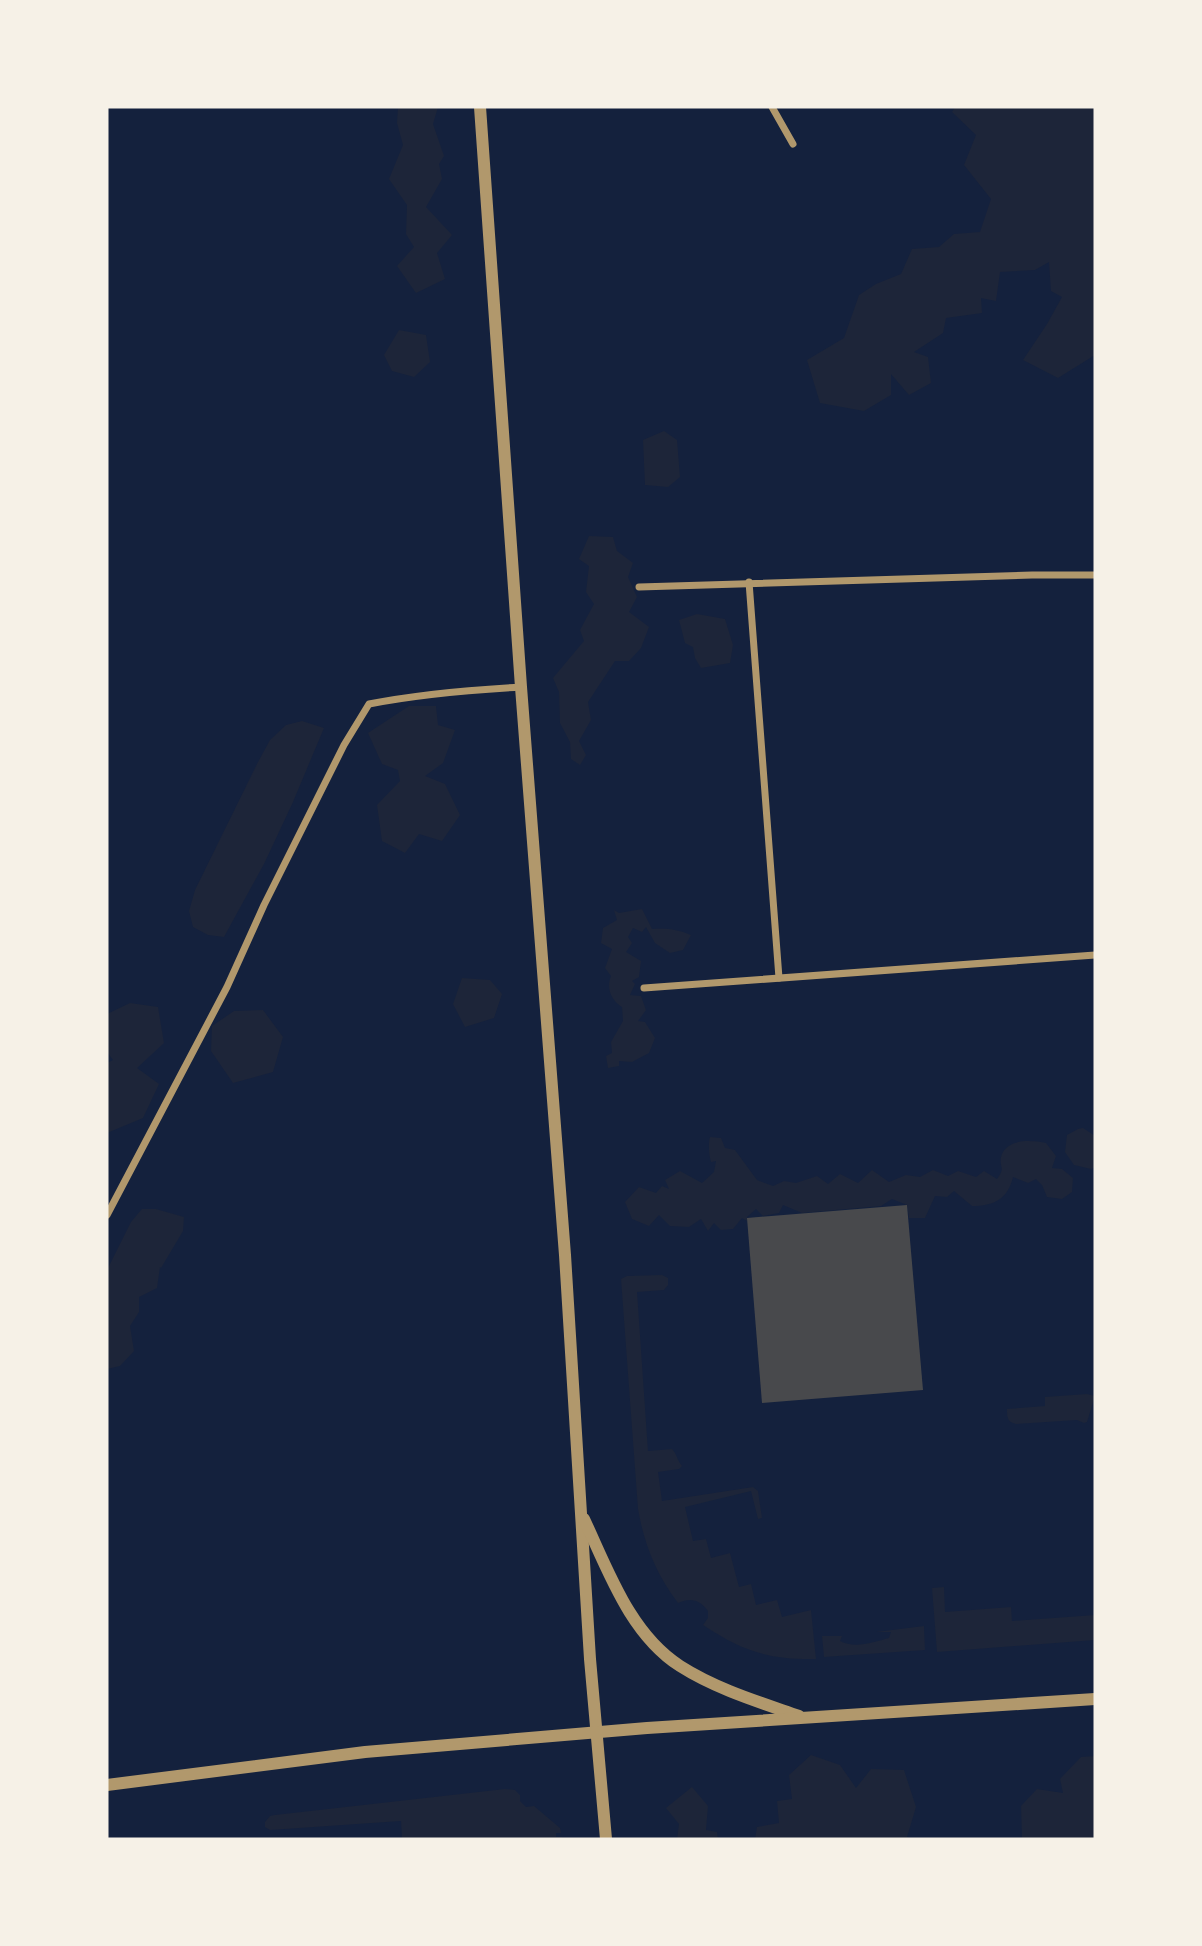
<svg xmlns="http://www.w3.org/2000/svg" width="1202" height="1946" font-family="Mulish,sans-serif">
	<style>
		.green { fill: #1d2539 }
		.building { fill: #48494c }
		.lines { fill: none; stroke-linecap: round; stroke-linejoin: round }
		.minor { stroke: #b1986c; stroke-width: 7 }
		.tertiary { stroke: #b1986c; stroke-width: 12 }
	</style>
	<rect width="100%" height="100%" fill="#14213d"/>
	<!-- green -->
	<g class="green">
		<polygon points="398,107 438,107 433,124 444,156 439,164 442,179 426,207 452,235 437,253 445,279 416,293 397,266 414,247 406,234 407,205 389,179 403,145 397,123"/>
		<polygon points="955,107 1095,107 1095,355 1058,378 1023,360 1047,324 1062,297 1051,291 1049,262 1035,270 1000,272 996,301 981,298 982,313 946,318 943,333 914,352 928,357 931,383 909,395 891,374 891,395 864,411 820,403 807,360 844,338 859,295 876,284 901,274 912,249 939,247 954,234 980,232 991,199 964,165 976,135 952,112"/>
		<polygon points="399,330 426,335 430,362 414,377 392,371 384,355"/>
		<polygon points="664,431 677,440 680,477 668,487 645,485 643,440"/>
		<polygon points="589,536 613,537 617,551 633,563 628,577 637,597 629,612 649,627 641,648 629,661 615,661 588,702 591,720 579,741 586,755 580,765 571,759 570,742 560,723 559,692 553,678 584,641 580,630 594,604 586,592 589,566 579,559"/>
		<polygon points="697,614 725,619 733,645 730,663 701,668 695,658 693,647 685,643 679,620"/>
		<polygon points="409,706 436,706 438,725 455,730 443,763 425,776 445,784 460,815 442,841 419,834 405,853 382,841 377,805 400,781 398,770 382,764 368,733"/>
		<polygon points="302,721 324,728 293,802 264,864 224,937 208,935 193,927 189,911 195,890 258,762 270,740 286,725"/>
		<path d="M 642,909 L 652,929 C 667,928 677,929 691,935 L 683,950 L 670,953 L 655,943 L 646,927 L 642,932 L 633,928 L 628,937 L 632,943 L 626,952 L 641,961 L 639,977 L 632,981 L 635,984 L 630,995 L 641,996 L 646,1010 L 638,1021 L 645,1022 L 655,1038 L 649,1053 L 632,1062 L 619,1061 L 619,1066 L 608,1068 L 606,1056 L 612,1053 L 611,1042 L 623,1021 L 622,1007 C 611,1000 606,988 611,976 L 605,968 L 612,949 L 601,943 L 603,928 L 617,920 L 614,910 L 619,913 Z"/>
		<polygon points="462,978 490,980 502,994 494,1018 465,1027 453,1004"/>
		<polygon points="130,1003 158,1007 164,1043 137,1068 159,1084 143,1118 107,1133 107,1063 113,1060 107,1052 107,1014"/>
		<polygon points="263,1010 283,1037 273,1072 233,1083 211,1051 212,1026 234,1011"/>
		<polygon points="1083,1128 1095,1136 1095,1167 1091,1169 1074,1165 1065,1152 1067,1135 1078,1129"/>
		<path d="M 710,1137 L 721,1138 L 725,1148 L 735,1150 L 757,1180 L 773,1186 L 784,1181 L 796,1183 L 817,1176 L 828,1184 L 840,1174 L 858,1183 L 872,1170 L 889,1182 L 906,1175 L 920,1177 L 933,1170 L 948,1176 L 958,1171 L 976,1177 L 984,1171 L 997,1179 C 1006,1167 999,1168 1001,1157 C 1006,1138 1032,1140 1046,1143 L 1056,1156 L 1052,1168 L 1062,1169 L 1073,1178 L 1072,1192 L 1062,1199 L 1047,1197 L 1042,1185 L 1036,1179 L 1028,1183 L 1013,1177 C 1008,1199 994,1206 972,1206 L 954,1191 L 947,1197 L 935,1196 L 925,1218 L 909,1218 L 907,1205 L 892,1199 L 881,1206 L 802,1213 L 783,1205 L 779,1213 L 763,1216 L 756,1209 L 747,1217 L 747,1221 L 742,1218 L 733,1229 L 721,1230 L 714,1223 L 708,1231 L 701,1219 L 689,1227 L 670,1226 L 659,1215 L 649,1226 L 632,1219 L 625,1202 L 639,1187 L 656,1193 L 662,1186 L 669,1189 L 665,1180 L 680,1171 L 702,1183 L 714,1172 L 716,1161 L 711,1162 C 709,1156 708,1143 710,1137 Z"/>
		<polygon points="142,1209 156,1209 184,1217 183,1231 161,1268 160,1267 157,1288 139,1297 139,1312 130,1326 134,1351 120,1366 107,1369 107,1270 131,1222"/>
		<path d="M 662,1275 L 668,1278 L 668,1285 L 664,1290 L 637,1292 L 648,1451 L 672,1449 C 677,1454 677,1460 682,1466 L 679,1469 L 658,1472 L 662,1501 L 753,1487 L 758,1491 L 762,1518 L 758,1519 L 751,1491 L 685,1507 L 693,1541 L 706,1539 L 711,1558 L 730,1553 L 739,1587 L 751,1584 L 756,1605 L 777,1600 L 782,1617 L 811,1610 L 816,1659 C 769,1660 742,1651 703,1625 L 708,1618 L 708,1611 C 700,1600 691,1597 678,1603 C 656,1574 644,1544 638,1509 L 621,1279 L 627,1276 Z"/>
		<path d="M 1087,1394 L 1095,1396 L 1087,1422 L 1084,1423 L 1077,1420 L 1016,1424 C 1007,1422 1007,1417 1007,1409 L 1045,1406 L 1045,1397 Z"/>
		<polygon points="944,1587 945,1612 1011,1607 1012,1621 1095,1615 1095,1640 937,1652 932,1588"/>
		<path d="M 924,1626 L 925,1650 L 824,1657 L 822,1636 L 842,1636 L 840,1641 C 855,1649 874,1642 889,1638 L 891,1632 L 876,1632 Z"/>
		<polygon points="811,1755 840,1765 856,1788 871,1769 904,1770 916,1807 907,1837 911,1839 755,1839 757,1827 779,1823 777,1801 792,1799 789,1775"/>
		<polygon points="1095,1756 1095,1839 1022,1839 1021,1806 1037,1789 1063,1793 1060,1779 1081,1757"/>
		<polygon points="692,1787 708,1806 706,1830 717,1832 718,1839 677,1839 679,1824 666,1808"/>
		<polygon points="505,1789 515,1790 520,1795 520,1801 526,1807 534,1806 560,1828 561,1833 556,1833 556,1837 562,1837 562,1839 402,1839 401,1821 270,1830 265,1827 265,1822 270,1816 275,1815"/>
	</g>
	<!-- building -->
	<polygon class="building" points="907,1205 923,1390 762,1403 747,1218"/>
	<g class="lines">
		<!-- minor -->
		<g class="minor">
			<polyline points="772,107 793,144"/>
			<polyline points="749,582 779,978"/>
			<polyline points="639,587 1032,575 1095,575"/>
			<polyline points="644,988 1095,955"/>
			<path d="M 107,1215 L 227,987 L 264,905 L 344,745 L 369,704 C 419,694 469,690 521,687"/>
		</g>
		<!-- tertiary -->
		<g class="tertiary">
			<polyline points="480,107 521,687 565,1255 590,1659 606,1839"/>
			<path d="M 584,1519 C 608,1570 630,1634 680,1666 C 716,1689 759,1702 799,1716"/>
			<polyline points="107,1785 365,1752 647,1728 1095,1699"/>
		</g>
	</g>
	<!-- border -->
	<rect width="1202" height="1946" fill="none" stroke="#f6f1e7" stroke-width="217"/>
</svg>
